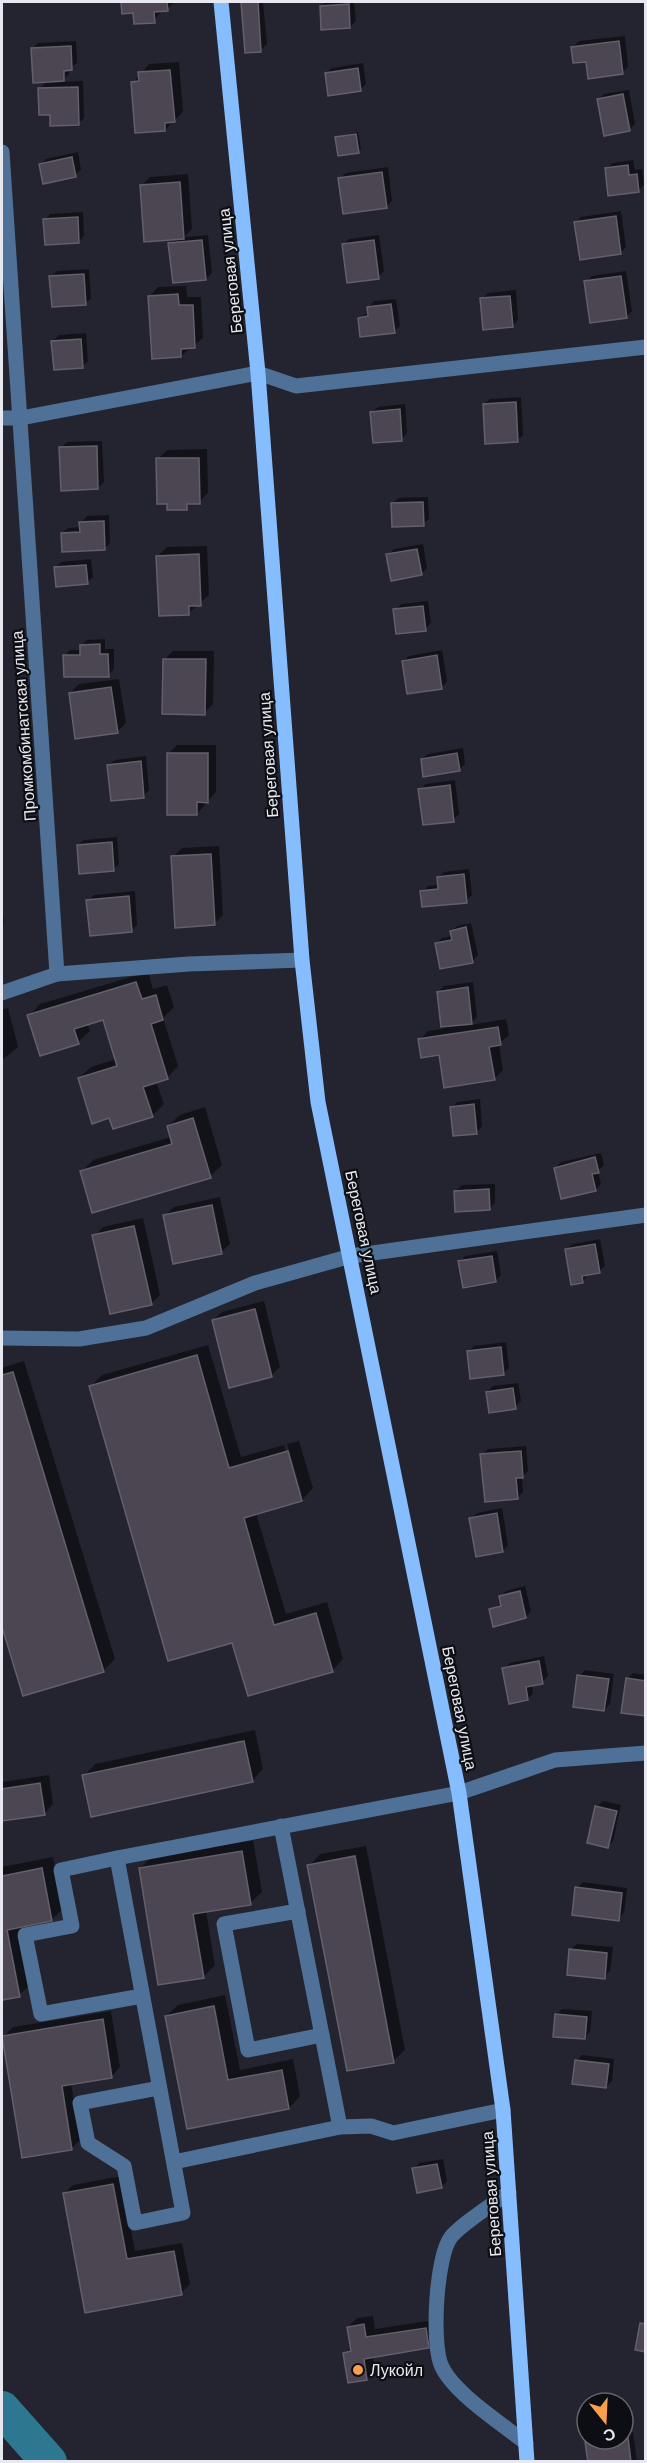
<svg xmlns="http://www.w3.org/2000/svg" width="647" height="2463" font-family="'DM Sans',sans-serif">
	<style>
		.shadow { fill: #0007 }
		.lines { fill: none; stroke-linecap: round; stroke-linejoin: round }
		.river { stroke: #2e7790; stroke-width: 36 }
		.building { fill: #4c4652; stroke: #655e6b; stroke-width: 1.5 }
		.minor { stroke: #4f7198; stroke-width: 15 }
		.major { stroke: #85bdfe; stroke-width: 15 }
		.poi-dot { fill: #f8a04b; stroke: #0d0e13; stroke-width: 2 }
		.labels { text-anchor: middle; stroke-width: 4.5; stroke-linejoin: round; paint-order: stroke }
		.street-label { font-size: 16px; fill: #e7e8f0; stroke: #0d0e13 }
		.poi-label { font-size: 16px; fill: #e7e8f0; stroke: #0d0e13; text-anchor: start }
	</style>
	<rect width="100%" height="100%" fill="#23242f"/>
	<!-- shadow -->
	<g class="shadow">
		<polygon points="123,2 175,2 167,9 163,9 154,21 134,11 124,12"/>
		<polygon points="242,2 263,2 267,44 261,50 246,51"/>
		<polygon points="326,2 354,2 356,21 350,27 321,6"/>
		<polygon points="625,36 628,67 622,73 573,47 579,41"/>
		<polygon points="76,41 77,63 69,69 69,74 61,82 83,81 84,118 78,124 51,113 40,88 47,81 32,49 38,43"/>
		<polygon points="179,62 183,112 165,130 133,83 149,64"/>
		<polygon points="363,63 366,84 360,90 327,73 332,68"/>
		<polygon points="629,90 635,124 630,129 599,100 604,94"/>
		<polygon points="358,132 361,149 358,152 336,137"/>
		<polygon points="78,152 81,170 75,175 40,165 46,159"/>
		<polygon points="633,160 635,170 642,169 644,185 638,191 606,169 612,163"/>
		<polygon points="388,167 392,201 386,207 340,178 346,173"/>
		<polygon points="188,174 192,229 184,237 208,235 212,273 206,279 170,244 175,238 141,186 150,177"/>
		<polygon points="621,211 626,247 621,252 576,223 581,217"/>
		<polygon points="83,212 84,236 78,242 45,220 50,214"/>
		<polygon points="379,235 384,271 378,277 343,245 349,239"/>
		<polygon points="89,269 91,298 85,304 51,277 57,271"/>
		<polygon points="626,271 632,311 626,317 586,282 592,276"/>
		<polygon points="186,286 187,297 201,297 203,338 181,356 150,296 158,287"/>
		<polygon points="516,290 518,320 513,326 482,299 488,293"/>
		<polygon points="396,299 400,326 394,331 359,318 369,312 369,307 374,301"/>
		<polygon points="86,333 88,361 82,367 53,341 59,335"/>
		<polygon points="521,397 523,435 517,441 484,404 490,399"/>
		<polygon points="405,404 407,433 402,439 372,412 378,407"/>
		<polygon points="102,441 104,482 98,488 61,448 67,442"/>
		<polygon points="207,449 208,493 199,502 192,502 186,508 158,459 167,450"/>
		<polygon points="428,497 429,519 423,524 392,504 398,498"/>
		<polygon points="109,515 110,543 104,549 62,533 68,528 81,527 81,522 87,516"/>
		<polygon points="423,544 427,568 421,574 388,555 394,549"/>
		<polygon points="207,546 209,595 189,613 158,556 167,547"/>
		<polygon points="91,559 93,577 87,583 56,567 61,562"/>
		<polygon points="428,601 431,623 425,629 395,610 401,604"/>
		<polygon points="105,639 105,649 114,649 114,669 108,675 65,656 70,650 82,650 81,646 87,640"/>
		<polygon points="442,650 447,681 442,687 403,662 409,656"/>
		<polygon points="173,651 214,651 213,704 204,713 164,660"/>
		<polygon points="119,679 126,723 117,732 70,693 79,684"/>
		<polygon points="177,745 216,745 216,792 197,814 168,754"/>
		<polygon points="463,748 465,764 459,770 422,759 428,754"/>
		<polygon points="146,756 149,790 144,796 109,765 115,760"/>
		<polygon points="455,780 459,814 453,820 420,790 426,784"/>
		<polygon points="117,837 119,864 113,870 78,845 84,840"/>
		<polygon points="219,846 223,915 214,924 173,857 182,848"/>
		<polygon points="469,869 472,895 466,901 422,892 428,886 439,885 438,878 444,872"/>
		<polygon points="135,891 137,925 131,931 88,901 94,895"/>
		<polygon points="2,898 4,924 2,927"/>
		<polygon points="471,923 478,955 472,961 437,943 442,938 452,936 452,931 457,926"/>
		<polygon points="148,972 153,989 167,985 174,1007 163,1018 178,1066 167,1078 156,1081 164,1104 152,1116 110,1116 79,1078 91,1067 116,1059 104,1018 87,1023 90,1031 78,1042 29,1016 40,1004"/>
		<polygon points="473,982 477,1017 470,1025 506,1019 509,1035 499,1044 503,1070 494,1079 441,1053 419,1040 428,1031 442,1029 438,992 444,986"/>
		<polygon points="8,1008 18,1047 2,1060 2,1010"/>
		<polygon points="480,1099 482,1126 477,1132 452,1108 457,1102"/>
		<polygon points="205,1107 222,1165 210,1176 81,1172 93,1160 171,1137 168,1126 180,1115"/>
		<polygon points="601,1153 604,1165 598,1171 601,1184 596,1190 563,1198 555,1168 561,1162"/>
		<polygon points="495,1184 495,1203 489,1209 456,1191 462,1185"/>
		<polygon points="220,1197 230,1244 221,1252 165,1215 174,1207"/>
		<polygon points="143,1218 160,1295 151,1304 94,1236 103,1227"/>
		<polygon points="600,1239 605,1266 599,1271 588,1273 583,1282 567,1249 573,1244"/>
		<polygon points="497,1251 501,1275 496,1281 460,1262 465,1256"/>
		<polygon points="264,1301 280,1367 271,1376 213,1320 222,1312"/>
		<polygon points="506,1342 509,1368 503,1374 468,1352 474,1346"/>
		<polygon points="208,1345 241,1457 284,1445 299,1495 302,1495 287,1444 299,1441 313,1488 302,1500 256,1513 286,1614 327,1602 343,1659 332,1671 233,1641 90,1387 102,1375"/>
		<polygon points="24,1361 115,1659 104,1670 24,1695 2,1621 2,1368"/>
		<polygon points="518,1383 521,1401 515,1407 487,1392 493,1386"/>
		<polygon points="526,1446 528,1471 522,1477 523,1492 517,1498 482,1455 488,1449"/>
		<polygon points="502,1508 508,1545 503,1551 471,1519 477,1513"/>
		<polygon points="525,1586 531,1611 526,1617 490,1610 502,1603 501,1596 506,1591"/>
		<polygon points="544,1656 548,1676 542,1682 532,1684 533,1693 528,1699 504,1669 510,1663"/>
		<polygon points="585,1670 614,1674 610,1704 604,1710 579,1676"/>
		<polygon points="633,1673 646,1675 646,1714 627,1679"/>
		<polygon points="255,1730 263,1769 252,1781 84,1776 95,1764"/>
		<polygon points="49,1775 53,1804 45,1813 2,1820 2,1782"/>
		<polygon points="603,1801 621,1805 613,1841 608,1847 597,1807"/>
		<polygon points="253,1840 262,1892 250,1903 206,1911 215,1965 203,1977 140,1868 152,1857"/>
		<polygon points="366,1846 405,2050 393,2061 309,1866 320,1854"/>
		<polygon points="53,1857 63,1909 51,1920 20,1926 31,1984 19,1995 2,1999 2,1867"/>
		<polygon points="583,1882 627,1888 624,1913 618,1919 577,1888"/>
		<polygon points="577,1944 613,1947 610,1971 604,1977 571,1949"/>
		<polygon points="225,1995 240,2070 293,2059 300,2096 289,2108 188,2127 166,2016 178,2005"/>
		<polygon points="562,2009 592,2011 590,2032 584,2038 556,2015"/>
		<polygon points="111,2011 120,2067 112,2076 71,2083 80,2140 72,2148 4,2036 13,2027"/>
		<polygon points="582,2055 614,2059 612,2081 606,2087 576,2061"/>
		<polygon points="443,2159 447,2181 441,2187 414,2169 419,2163"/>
		<polygon points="121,2176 135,2251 182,2243 190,2284 181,2293 86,2311 64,2194 73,2185"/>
		<polygon points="373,2316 375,2329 434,2320 437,2338 428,2347 373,2356 375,2370 366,2379 345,2353 352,2347 348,2327 357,2318"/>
		<polygon points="633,2432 637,2462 589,2462 587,2443 591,2439 623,2439 623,2433"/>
	</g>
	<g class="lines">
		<!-- river -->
		<polyline class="river" points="2,2409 49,2462"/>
	</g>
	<!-- building -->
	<g class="building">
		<polygon points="121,2 167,2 168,11 154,12 155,23 134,24 133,13 122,14"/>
		<polygon points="241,2 258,2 261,52 245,53"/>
		<polygon points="349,4 350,28 321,30 320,6"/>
		<polygon points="619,41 623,74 588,79 586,62 573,63 571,47"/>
		<polygon points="71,46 72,70 64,71 64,81 33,83 31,48"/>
		<polygon points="358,68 361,91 328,96 325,73"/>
		<polygon points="170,70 175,122 165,123 165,131 135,133 131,82 139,81 138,72"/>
		<polygon points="78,87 79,125 50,126 50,115 39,115 38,88"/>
		<polygon points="623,94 630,131 604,136 597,99"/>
		<polygon points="356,134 359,153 338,156 335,137"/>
		<polygon points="72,157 76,177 43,184 39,164"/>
		<polygon points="628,165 629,175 637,174 639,192 608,196 605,168"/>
		<polygon points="382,172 387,208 343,214 338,178"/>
		<polygon points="180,182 184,239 144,242 140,185"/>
		<polygon points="616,216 621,254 580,260 574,222"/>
		<polygon points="78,217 79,243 45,245 43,219"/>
		<polygon points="202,240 206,280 173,283 168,243"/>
		<polygon points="374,240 379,279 347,283 342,244"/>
		<polygon points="84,274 86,305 52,307 49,276"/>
		<polygon points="621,276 627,318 590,323 584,281"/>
		<polygon points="178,294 179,305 193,305 195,348 181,349 181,357 152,359 148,296"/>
		<polygon points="510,296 513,327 483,330 480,298"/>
		<polygon points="391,304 395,333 360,337 358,318 368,316 367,307"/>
		<polygon points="81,339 83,368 54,370 51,341"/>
		<polygon points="516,402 518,442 485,444 483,404"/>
		<polygon points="400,409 402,441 373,443 370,412"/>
		<polygon points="97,446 98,489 61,491 59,447"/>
		<polygon points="156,458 199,458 200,504 187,504 187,510 167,510 167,504 157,504"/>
		<polygon points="423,502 424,526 392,527 391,503"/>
		<polygon points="104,521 105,550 62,552 61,533 80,532 79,522"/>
		<polygon points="417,549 422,575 391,581 386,554"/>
		<polygon points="199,554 201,606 189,606 189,615 159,616 156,556"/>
		<polygon points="86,565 88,584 56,587 54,567"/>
		<polygon points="423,606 426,631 396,634 393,609"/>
		<polygon points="100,644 100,654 108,654 109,677 64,677 63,655 80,655 80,645"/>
		<polygon points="437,655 442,689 407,694 402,661"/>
		<polygon points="163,659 206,659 205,715 162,714"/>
		<polygon points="111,687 118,733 75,739 69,693"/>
		<polygon points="167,753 208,753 208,803 197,802 197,815 167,815"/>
		<polygon points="457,753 460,771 423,777 421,759"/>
		<polygon points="141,761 144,798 111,801 107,765"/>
		<polygon points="450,785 454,822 423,825 418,789"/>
		<polygon points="112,842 114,871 79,874 77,845"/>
		<polygon points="211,854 215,925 175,928 171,856"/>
		<polygon points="464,874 467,903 422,907 420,891 438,889 437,877"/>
		<polygon points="129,896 132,932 90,936 86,900"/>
		<polygon points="466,927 473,963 440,969 435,943 452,940 450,931"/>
		<polygon points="136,982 142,999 156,995 163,1020 151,1024 168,1079 143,1087 153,1117 113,1129 109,1118 92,1124 78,1078 117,1066 103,1020 74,1029 79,1044 40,1056 27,1015"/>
		<polygon points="468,987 472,1024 441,1027 437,992"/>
		<polygon points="498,1027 501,1045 489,1047 495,1080 444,1088 439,1055 421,1058 418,1039"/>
		<polygon points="474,1104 477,1134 453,1136 450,1107"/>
		<polygon points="193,1118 211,1178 92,1213 80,1171 172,1144 167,1126"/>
		<polygon points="595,1157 599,1173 592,1174 596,1191 561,1199 554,1168"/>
		<polygon points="489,1189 490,1210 455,1212 454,1191"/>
		<polygon points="212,1205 222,1254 173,1264 163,1215"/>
		<polygon points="134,1226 152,1305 110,1314 92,1235"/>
		<polygon points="595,1244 600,1273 582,1276 583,1283 571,1285 565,1249"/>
		<polygon points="492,1256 496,1282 463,1288 458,1261"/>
		<polygon points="255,1309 272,1377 229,1388 212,1320"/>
		<polygon points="501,1347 504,1375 470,1379 467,1351"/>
		<polygon points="197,1355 229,1468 288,1451 302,1501 244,1518 274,1625 316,1613 333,1672 248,1696 232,1643 168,1661 89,1386"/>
		<polygon points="13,1372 104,1672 23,1696 2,1627 2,1375"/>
		<polygon points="513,1388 516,1409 489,1413 486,1392"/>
		<polygon points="521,1451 523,1478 516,1478 518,1499 485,1502 480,1454"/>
		<polygon points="497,1513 503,1552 476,1557 469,1518"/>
		<polygon points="520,1591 526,1618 493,1627 489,1609 501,1606 499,1596"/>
		<polygon points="539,1661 543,1684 526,1687 528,1700 509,1704 502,1668"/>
		<polygon points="577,1675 609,1679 604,1711 573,1707"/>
		<polygon points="626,1678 646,1681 646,1716 621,1713"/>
		<polygon points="244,1741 253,1782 91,1817 82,1775"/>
		<polygon points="40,1783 45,1815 2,1821 2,1789"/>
		<polygon points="595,1806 617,1811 608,1848 587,1843"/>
		<polygon points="242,1851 251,1905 193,1914 204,1978 158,1985 139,1868"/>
		<polygon points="355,1856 394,2063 347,2071 307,1865"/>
		<polygon points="42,1868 52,1921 7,1930 20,1997 2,2000 2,1876"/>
		<polygon points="575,1887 622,1893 619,1921 572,1915"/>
		<polygon points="569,1949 607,1953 605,1979 567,1975"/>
		<polygon points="214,2006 228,2080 282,2070 289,2109 187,2129 165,2016"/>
		<polygon points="555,2014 587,2017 585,2039 553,2037"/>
		<polygon points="103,2019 112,2078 62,2086 72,2150 22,2158 2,2036"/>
		<polygon points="575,2060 609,2064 606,2088 572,2084"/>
		<polygon points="437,2164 442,2188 417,2193 412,2168"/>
		<polygon points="113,2184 127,2259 174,2251 182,2295 85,2313 63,2193"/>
		<polygon points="640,2323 646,2324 646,2352 635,2350"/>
		<polygon points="364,2324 366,2337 426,2328 429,2348 364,2359 367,2380 348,2383 343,2353 351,2351 347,2327"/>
		<polygon points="623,2437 628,2437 631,2462 588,2462 585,2442"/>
	</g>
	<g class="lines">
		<!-- minor -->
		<g class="minor">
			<polyline points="2,152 57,974"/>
			<polyline points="2,418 21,418 258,373 296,386 646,347"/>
			<polyline points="2,993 57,974 189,964 302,960"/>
			<polyline points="2,1338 79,1339 146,1328 255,1283 351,1256 646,1215"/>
			<polyline points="281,1826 340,2127"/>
			<polyline points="117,1858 61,1870 72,1926 25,1935 41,2014 142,1996"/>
			<polyline points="298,1911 224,1924 248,2050 322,2035"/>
			<polyline points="159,2088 80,2103 88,2143 124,2166 135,2223 183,2213 117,1858 459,1793 555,1760 646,1753"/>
			<polyline points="174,2162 340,2127 371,2126 393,2133 503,2110"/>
			<path d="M 509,2192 C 494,2204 461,2224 451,2237 C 436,2256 431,2346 442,2367 C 455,2394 502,2424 526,2443"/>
		</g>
		<!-- major -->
		<polyline class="major" points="221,2 258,373 302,960 318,1102 459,1793 503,2110 527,2462"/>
	</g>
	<!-- markers -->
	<circle class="poi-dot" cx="358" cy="2370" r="6"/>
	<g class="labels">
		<!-- street labels -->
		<g class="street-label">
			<text transform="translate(230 271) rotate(-96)" y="6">Береговая улица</text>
			<text transform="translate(23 726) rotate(-94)" y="6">Промкомбинатская улица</text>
			<text transform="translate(268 755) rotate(-94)" y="6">Береговая улица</text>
			<text transform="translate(364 1232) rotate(78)" y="6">Береговая улица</text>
			<text transform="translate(460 1708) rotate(79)" y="6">Береговая улица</text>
			<text transform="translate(491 2194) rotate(-94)" y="6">Береговая улица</text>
		</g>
		<!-- poi labels -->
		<g class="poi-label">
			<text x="370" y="2376">Лукойл</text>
		</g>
	</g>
	<!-- border -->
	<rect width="647" height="2463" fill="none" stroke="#e7e8f0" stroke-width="6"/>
	<!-- north arrow -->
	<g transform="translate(605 2421) rotate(162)"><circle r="28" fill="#0d0e13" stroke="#64656b" stroke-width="1.5"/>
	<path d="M0-4.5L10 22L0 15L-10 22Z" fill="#f8a04b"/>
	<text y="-9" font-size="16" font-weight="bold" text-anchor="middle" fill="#e7e8f0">С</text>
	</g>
</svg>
